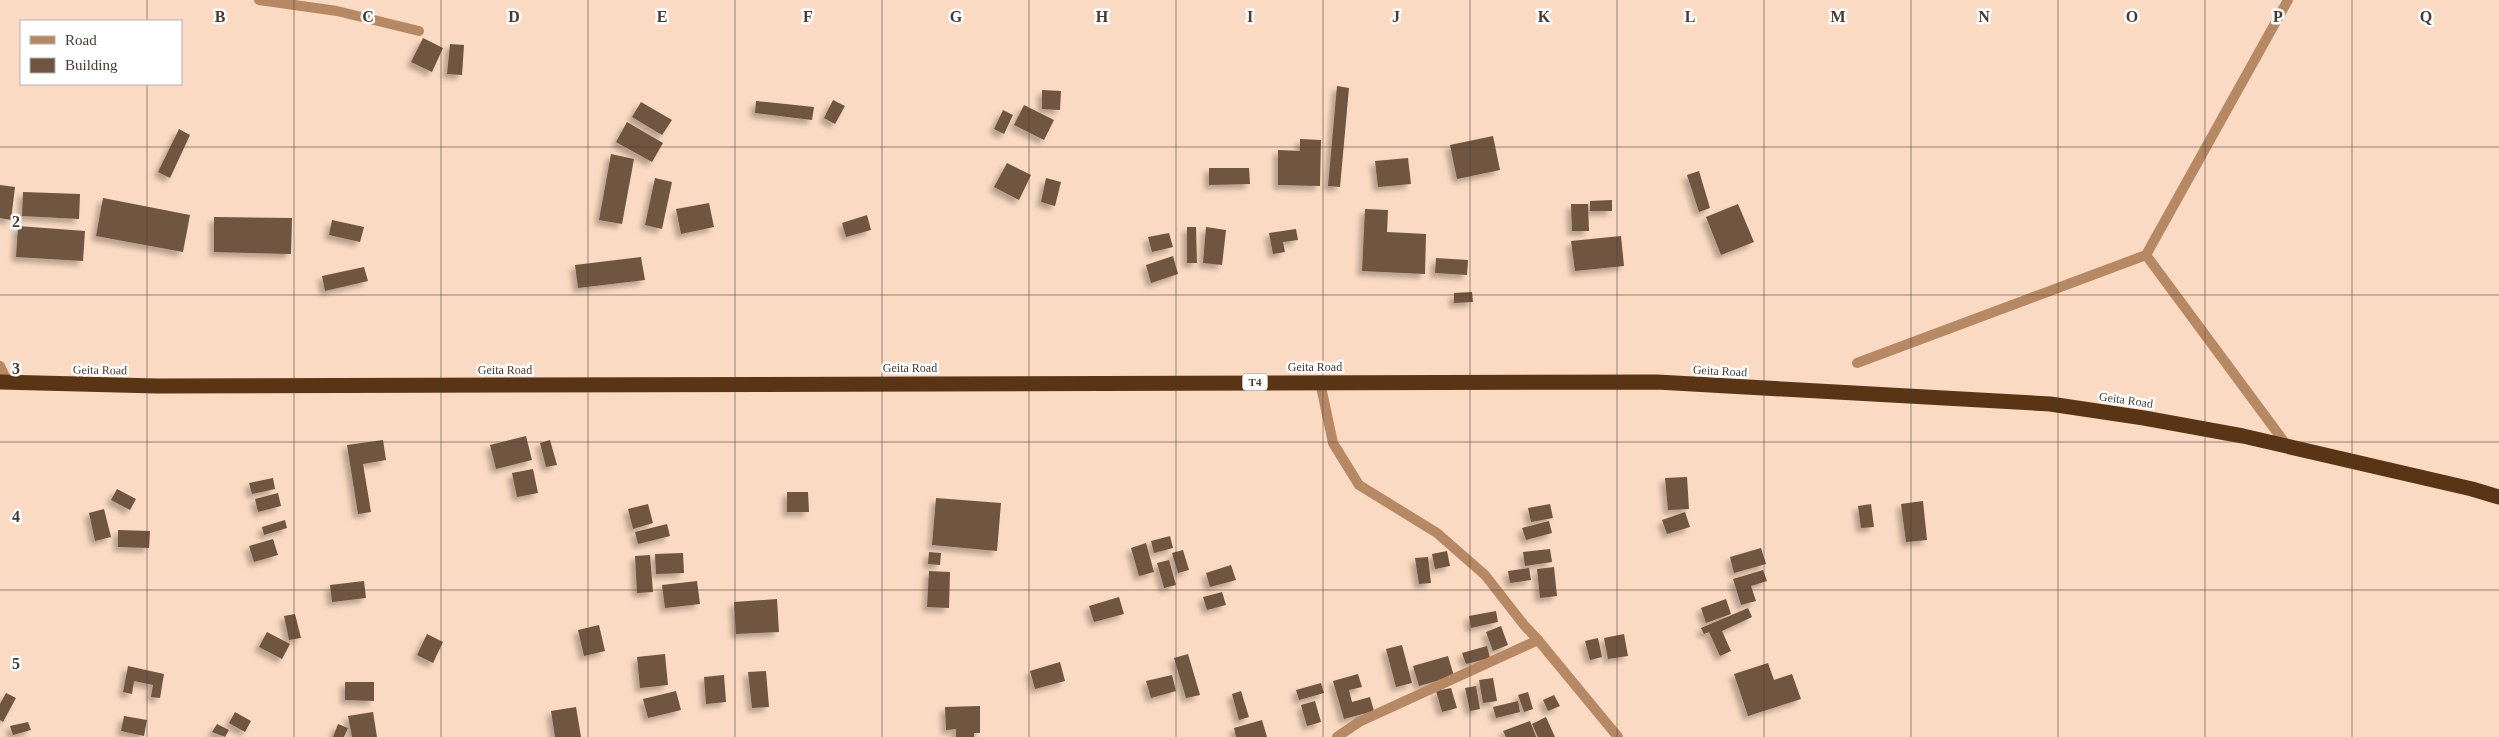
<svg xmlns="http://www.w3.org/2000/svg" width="2499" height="737" font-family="Georgia,serif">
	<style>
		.building { fill: #6f5540; filter: url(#shadow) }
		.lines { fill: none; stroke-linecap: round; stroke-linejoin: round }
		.street { stroke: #b78864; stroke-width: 10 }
		.highway { stroke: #593516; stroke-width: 15 }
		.grid { fill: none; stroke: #473a31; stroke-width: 1; stroke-opacity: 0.55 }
		.labels { text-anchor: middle; stroke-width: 5; stroke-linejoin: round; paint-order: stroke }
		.shield { fill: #fff; stroke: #7e756f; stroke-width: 1 }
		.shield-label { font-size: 11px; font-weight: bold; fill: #473a31 }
		.street-label { font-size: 12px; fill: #473a31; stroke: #fff }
		.grid-label { font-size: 16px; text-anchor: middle; font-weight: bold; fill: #473a31; stroke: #fff; stroke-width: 5; stroke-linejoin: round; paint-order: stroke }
	</style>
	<defs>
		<filter id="shadow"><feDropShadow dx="-4.5" dy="4.5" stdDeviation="2.5" flood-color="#0004"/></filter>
	</defs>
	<rect width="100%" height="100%" fill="#fadac2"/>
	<!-- building -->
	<g class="building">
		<polygon points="423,38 443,48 432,72 411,62"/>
		<polygon points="450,44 464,45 462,75 447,74"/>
		<polygon points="1337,86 1349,88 1340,187 1328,186"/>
		<polygon points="1042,90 1061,91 1060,110 1042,109"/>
		<polygon points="833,100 845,106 835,124 824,118"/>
		<polygon points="756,101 814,107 812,120 755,113"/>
		<polygon points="641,102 672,120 662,135 632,117"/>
		<polygon points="1024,105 1054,120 1044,140 1014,125"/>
		<polygon points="1003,110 1013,115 1004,134 994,129"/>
		<polygon points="627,122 663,143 652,162 616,142"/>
		<polygon points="179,129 190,135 170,178 158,172"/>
		<polygon points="1493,136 1500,170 1457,179 1450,145"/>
		<polygon points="1300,139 1321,140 1320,186 1278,185 1278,150 1300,151"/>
		<polygon points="611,154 634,159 622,224 599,220"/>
		<polygon points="1408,158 1411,184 1378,187 1375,161"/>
		<polygon points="1007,163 1031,175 1019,200 994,187"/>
		<polygon points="1209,168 1249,168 1250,184 1209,185"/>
		<polygon points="1699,171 1710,208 1699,212 1687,175"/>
		<polygon points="655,178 672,182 662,229 645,225"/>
		<polygon points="1046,178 1061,182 1055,206 1041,202"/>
		<polygon points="0,185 15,187 11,220 0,218"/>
		<polygon points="23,192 80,194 79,219 22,216"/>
		<polygon points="103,198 190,215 183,252 96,236"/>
		<polygon points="1612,200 1612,211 1590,211 1590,201"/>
		<polygon points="709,203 714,227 681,234 676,209"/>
		<polygon points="1571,204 1588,204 1589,231 1572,231"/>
		<polygon points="1738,204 1754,242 1721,255 1706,217"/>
		<polygon points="1365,209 1388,210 1387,232 1426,234 1425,274 1362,271"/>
		<polygon points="867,215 871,230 846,237 842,223"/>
		<polygon points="214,217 292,218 291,254 214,252"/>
		<polygon points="332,220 364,227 360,242 329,235"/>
		<polygon points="18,226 85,231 83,261 16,257"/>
		<polygon points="1187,227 1196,227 1197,263 1187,263"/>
		<polygon points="1206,227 1226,230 1222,265 1203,263"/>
		<polygon points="1296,229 1298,240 1283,242 1285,252 1273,254 1269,233"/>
		<polygon points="1169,233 1173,247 1152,252 1148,237"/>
		<polygon points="1621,236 1624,266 1575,271 1571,241"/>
		<polygon points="1173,256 1178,274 1151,283 1146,265"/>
		<polygon points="641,257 645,280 578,288 575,265"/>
		<polygon points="1436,258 1468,260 1467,275 1435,273"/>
		<polygon points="364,267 368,281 325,291 322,276"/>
		<polygon points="1472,292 1473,302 1454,303 1454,293"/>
		<polygon points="526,436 532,460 496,469 490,445"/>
		<polygon points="383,440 386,460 363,464 371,512 358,514 347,445"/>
		<polygon points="550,440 557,465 546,467 540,443"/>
		<polygon points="533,469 538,493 517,497 512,473"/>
		<polygon points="1687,477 1689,509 1668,510 1665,478"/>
		<polygon points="273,478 275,489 252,494 249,483"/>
		<polygon points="117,489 136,499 130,510 111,500"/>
		<polygon points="787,492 808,492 809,512 787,512"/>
		<polygon points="278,493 281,506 258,512 255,499"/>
		<polygon points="936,498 1001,503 997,551 932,545"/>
		<polygon points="1923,501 1927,540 1906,542 1901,504"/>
		<polygon points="648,504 653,523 633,529 628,509"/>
		<polygon points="1550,504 1553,518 1531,522 1528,508"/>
		<polygon points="1871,504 1874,527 1861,528 1858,506"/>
		<polygon points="104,509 111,537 95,541 89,513"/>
		<polygon points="1685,512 1690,527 1667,534 1662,520"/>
		<polygon points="285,520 287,528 264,535 262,527"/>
		<polygon points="1549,521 1552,533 1526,540 1522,528"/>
		<polygon points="667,524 670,536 638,544 635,532"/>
		<polygon points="118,530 150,531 149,548 118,547"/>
		<polygon points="1170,536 1173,548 1154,553 1151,541"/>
		<polygon points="273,539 278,555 254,562 249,546"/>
		<polygon points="1146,543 1154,572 1139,576 1131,548"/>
		<polygon points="1761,548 1766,564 1734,573 1730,557"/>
		<polygon points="1550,549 1552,562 1525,566 1523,552"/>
		<polygon points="1183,550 1189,570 1178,573 1172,553"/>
		<polygon points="1447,551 1450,566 1435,569 1432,554"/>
		<polygon points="929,552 941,553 940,565 928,564"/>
		<polygon points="683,553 684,573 656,574 655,554"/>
		<polygon points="650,555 653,592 637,593 635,556"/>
		<polygon points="1428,557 1431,583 1419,584 1415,558"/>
		<polygon points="1169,560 1176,585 1164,588 1157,563"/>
		<polygon points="1231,565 1236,580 1210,587 1206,573"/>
		<polygon points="1554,567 1557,596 1540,598 1537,569"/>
		<polygon points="1529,568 1531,580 1510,583 1508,571"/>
		<polygon points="1763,570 1767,581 1751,586 1756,601 1741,605 1733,579"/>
		<polygon points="929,571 950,572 949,608 927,607"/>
		<polygon points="364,581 366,598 332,602 330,585"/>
		<polygon points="697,581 700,604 665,608 662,585"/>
		<polygon points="1222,592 1226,605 1207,610 1203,597"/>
		<polygon points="1119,597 1124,614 1094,622 1089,606"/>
		<polygon points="777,599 779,632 736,634 734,602"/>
		<polygon points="1726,599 1731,614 1706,623 1701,608"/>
		<polygon points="1748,608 1752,617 1722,631 1731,651 1720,656 1709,632 1704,634 1701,628"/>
		<polygon points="1496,611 1498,622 1471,628 1469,616"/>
		<polygon points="295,614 301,638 289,640 284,616"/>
		<polygon points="599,625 605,651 584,656 578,630"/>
		<polygon points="1501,626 1508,645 1493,651 1486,632"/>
		<polygon points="267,632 290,644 282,659 259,647"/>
		<polygon points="427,634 443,642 433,663 417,655"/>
		<polygon points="1624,634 1628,656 1608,659 1604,638"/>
		<polygon points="1598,638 1602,657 1590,660 1585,641"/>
		<polygon points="1402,645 1412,683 1396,687 1386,649"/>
		<polygon points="1487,646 1490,658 1466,664 1462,653"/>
		<polygon points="665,654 668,685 640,688 637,657"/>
		<polygon points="1188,654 1200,695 1186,698 1174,658"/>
		<polygon points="1448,656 1454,676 1419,686 1413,666"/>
		<polygon points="1060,662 1065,681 1035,689 1030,671"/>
		<polygon points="1768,663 1774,680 1792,674 1801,699 1748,716 1734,674"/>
		<polygon points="128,666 164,674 160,698 151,697 153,685 134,681 132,694 123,692"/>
		<polygon points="766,671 769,707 752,708 748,672"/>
		<polygon points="1358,674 1362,687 1349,690 1352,702 1370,697 1374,711 1344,719 1333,681"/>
		<polygon points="724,675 726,702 706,704 704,677"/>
		<polygon points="1172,675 1176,691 1151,698 1146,681"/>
		<polygon points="1493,678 1497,701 1483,703 1479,680"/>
		<polygon points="345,682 374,682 374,701 345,700"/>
		<polygon points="1321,683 1324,693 1299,700 1296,690"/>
		<polygon points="1476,686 1480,709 1470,711 1465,688"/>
		<polygon points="1451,688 1457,708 1442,712 1436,691"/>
		<polygon points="676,691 681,710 648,718 643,699"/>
		<polygon points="1241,691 1249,717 1239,720 1232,694"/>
		<polygon points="1528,692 1533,709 1524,712 1518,695"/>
		<polygon points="6,693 16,698 3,722 0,720 0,704"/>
		<polygon points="1554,695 1560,706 1548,711 1543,700"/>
		<polygon points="1315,701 1321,722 1307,726 1301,705"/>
		<polygon points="1518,701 1520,712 1496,718 1493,707"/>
		<polygon points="980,706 980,733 974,733 974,737 956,737 956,729 946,730 945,707"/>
		<polygon points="576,707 581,737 555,737 551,711"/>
		<polygon points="235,712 251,721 245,732 229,723"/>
		<polygon points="373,712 377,737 352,737 348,716"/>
		<polygon points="124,716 147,720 144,736 121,731"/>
		<polygon points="1546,717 1555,737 1538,737 1532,724"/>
		<polygon points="1262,720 1267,737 1236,737 1234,728"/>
		<polygon points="1530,721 1536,737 1506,737 1503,731"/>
		<polygon points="28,722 31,730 13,735 10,726"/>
		<polygon points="217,724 229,730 225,737 212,732"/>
		<polygon points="338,724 348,728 344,737 333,737"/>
	</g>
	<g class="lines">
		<!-- street -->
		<g class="street">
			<polyline points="259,0 337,11 419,31"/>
			<polyline points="2146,255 2288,447"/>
			<polyline points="1857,363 2146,255 2288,0"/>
			<polyline points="0,366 8,383"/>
			<polyline points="1320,382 1333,443 1359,485 1437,533 1485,575 1524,625 1538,640 1618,737"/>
			<polyline points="1337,737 1359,722 1538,640"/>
		</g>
		<!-- highway -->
		<polyline class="highway" points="0,382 157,386 1657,382 2050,404 2144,418 2243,436 2472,489 2499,497"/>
	</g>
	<!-- grid -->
	<path class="grid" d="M 147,0 L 147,21M 294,0 L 294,737M 441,0 L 441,737M 588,0 L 588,737M 735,0 L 735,737M 882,0 L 882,737M 1029,0 L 1029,737M 1176,0 L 1176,737M 1323,0 L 1323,737M 1470,0 L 1470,737M 1617,0 L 1617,737M 1764,0 L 1764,737M 1911,0 L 1911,737M 2058,0 L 2058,737M 2205,0 L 2205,737M 2352,0 L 2352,737M 147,84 L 147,737M 0,147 L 2499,147M 0,295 L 2499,295M 0,442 L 2499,442M 0,590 L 2499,590"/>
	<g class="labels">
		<!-- shield labels -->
		<rect class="shield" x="1242.5" y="373.5" width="25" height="17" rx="4"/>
		<g class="shield-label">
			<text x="1255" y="386">T4</text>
		</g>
		<!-- street labels -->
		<g class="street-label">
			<text x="1315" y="371">Geita Road</text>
			<text x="910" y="372">Geita Road</text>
			<text transform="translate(100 370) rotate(1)" y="4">Geita Road</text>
			<text x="505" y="374">Geita Road</text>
			<text transform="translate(1720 371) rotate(3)" y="4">Geita Road</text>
			<text transform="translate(2126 400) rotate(8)" y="4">Geita Road</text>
		</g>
	</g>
	<g class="grid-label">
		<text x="220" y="22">B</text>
		<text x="368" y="22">C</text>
		<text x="514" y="22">D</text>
		<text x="662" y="22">E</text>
		<text x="808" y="22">F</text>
		<text x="956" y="22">G</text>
		<text x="1102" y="22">H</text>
		<text x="1250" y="22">I</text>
		<text x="1396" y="22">J</text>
		<text x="1544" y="22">K</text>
		<text x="1690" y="22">L</text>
		<text x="1838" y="22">M</text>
		<text x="1984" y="22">N</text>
		<text x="2132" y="22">O</text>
		<text x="2278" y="22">P</text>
		<text x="2426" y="22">Q</text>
		<text x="16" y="227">2</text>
		<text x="16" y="374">3</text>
		<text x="16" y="522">4</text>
		<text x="16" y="669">5</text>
	</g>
	<!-- legend -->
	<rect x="20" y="20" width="162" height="65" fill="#ffffff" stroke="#b5b0ad"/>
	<rect x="30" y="36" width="25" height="8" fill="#b78864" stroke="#b5b0ad"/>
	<text x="65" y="45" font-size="15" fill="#473a31">Road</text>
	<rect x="30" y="58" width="25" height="15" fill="#6f5540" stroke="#b5b0ad"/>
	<text x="65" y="70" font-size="15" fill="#473a31">Building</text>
</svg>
